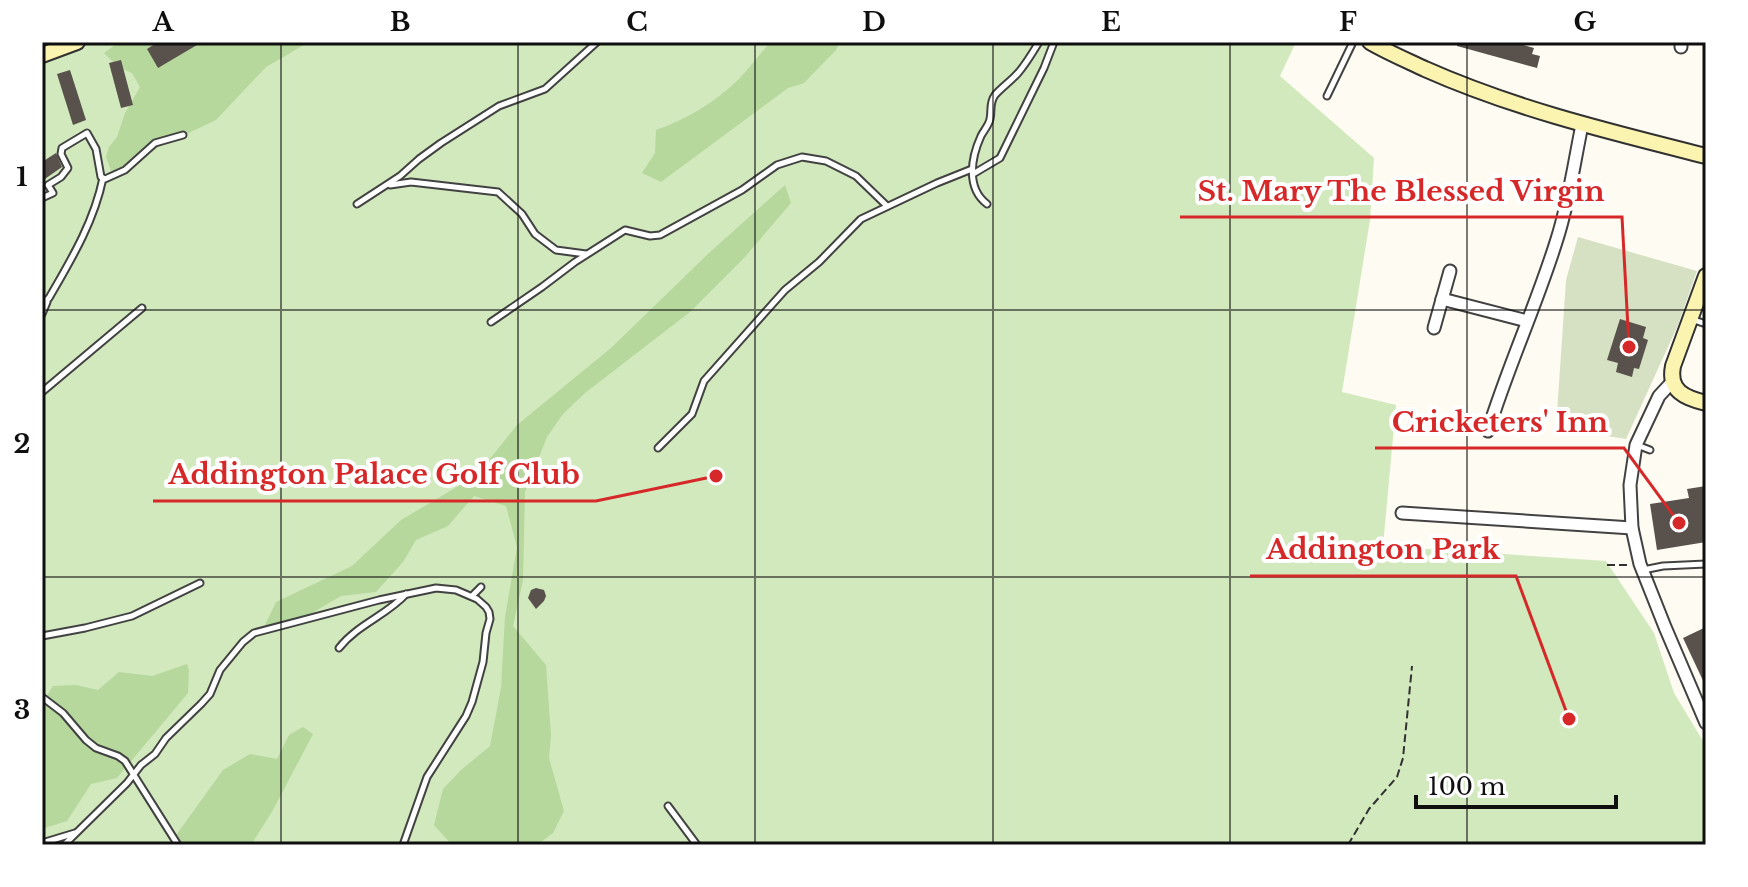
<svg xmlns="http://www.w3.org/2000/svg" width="1748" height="887" font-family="'Libre Baskerville',serif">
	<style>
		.green { fill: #d2e8bd }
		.forest { fill: #b6d89d }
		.cemetery { fill: #d6e0c3 }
		.building { fill: #58514c }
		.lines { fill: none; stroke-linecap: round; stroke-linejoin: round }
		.lane-casing { stroke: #424242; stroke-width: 9 }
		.street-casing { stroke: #424242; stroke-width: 15 }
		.secondary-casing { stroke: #313131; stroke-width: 18 }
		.path { stroke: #313131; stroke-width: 2; stroke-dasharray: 8 4; stroke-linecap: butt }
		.lane { stroke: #fff; stroke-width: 5 }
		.street { stroke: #fff; stroke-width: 11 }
		.secondary { stroke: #fbf4b1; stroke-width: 14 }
		.grid { fill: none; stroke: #0f0f0f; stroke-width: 2; stroke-opacity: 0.55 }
		.leader { fill: none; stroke: #d62828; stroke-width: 3 }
		.callout-dot { fill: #d62828; stroke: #fff; stroke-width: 3 }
		.callout-label { font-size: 28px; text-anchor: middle; font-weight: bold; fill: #d62828; stroke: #fff; stroke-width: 8; stroke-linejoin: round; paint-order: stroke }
		.neatline { fill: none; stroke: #0f0f0f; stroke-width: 3 }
		.grid-label { font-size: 26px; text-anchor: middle; font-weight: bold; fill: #0f0f0f }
	</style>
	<rect width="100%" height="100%" fill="#fefcf2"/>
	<!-- green -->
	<polygon class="green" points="70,42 1296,42 1280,76 1374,158 1370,220 1342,392 1396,405 1383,546 1606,561 1654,633 1674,693 1706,746 1706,845 42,845 42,54"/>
	<!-- forest -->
	<g class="forest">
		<polygon points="119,42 309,42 266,67 216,120 159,147 123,171 111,171 106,157 109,147 117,137 125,113 140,87 132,73 118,67 104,53"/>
		<path d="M 768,42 L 840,42 L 836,50 L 804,83 L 788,88 L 661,182 L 642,173 L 655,153 L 656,130 C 687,119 714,103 738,80 C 749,69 758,56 768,45 Z"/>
		<polygon points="785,185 791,203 745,257 690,312 585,393 563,414 547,437 525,492 523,580 513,626 546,665 551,735 549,758 564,811 553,833 537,845 452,845 434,825 443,789 461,770 490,746 501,688 505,617 517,547 506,506 474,496 448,526 416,540 403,562 376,592 341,596 290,626 265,625 276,602 352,566 401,520 477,475 517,425 611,348 709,253"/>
		<polygon points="187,664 189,671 188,693 117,778 91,784 67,821 42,829 42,704 53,686 76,685 98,690 119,672 152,676"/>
		<polygon points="303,727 313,734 273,810 251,845 169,845 223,770 250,754 277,759 289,735"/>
	</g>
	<!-- cemetery -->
	<polygon class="cemetery" points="1578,237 1697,271 1678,325 1626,439 1556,428 1566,280"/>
	<!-- building -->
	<g class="building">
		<polygon points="158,42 202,42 158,68 147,49"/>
		<polygon points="1457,42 1512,42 1534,48 1532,54 1540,56 1537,68 1457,46"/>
		<polygon points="121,60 133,105 121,108 109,63"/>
		<polygon points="70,70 86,120 73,125 57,74"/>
		<polygon points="56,153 62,167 42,181 42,162"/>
		<polygon points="1620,319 1646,327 1643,338 1648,340 1644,353 1639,369 1634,368 1632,377 1616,372 1618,363 1607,360"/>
		<polygon points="1706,486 1706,542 1657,550 1650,504 1689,498 1687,489"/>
		<polygon points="536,588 544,590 546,596 544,601 536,609 528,598 531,590"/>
		<polygon points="1706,627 1706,687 1683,638"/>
	</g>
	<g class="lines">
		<!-- lane casing -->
		<g class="lane-casing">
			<g id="lane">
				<polyline points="1327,96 1353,42"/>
				<polyline points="973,174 1000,158 1044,68 1054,42"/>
				<polyline points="390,185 411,182 498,192 522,214 535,234 556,250 586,254"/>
				<polyline points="42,198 53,193 48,185 61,177 68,168 61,154 62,148 87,133 96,149 101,177 105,179 125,170 155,143 183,135"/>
				<polyline points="357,204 400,176 419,159 441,143 499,106 545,89 597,42"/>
				<path d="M 987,204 C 966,188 971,158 981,136 C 984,130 989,125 990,119 C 992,110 989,103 995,95 C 1002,87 1011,81 1018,73 C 1026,64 1033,52 1039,42"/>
				<path d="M 42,304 L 49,298 C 71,260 94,222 103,178"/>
				<polyline points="42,314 47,302"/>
				<polyline points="1691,319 1706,324"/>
				<polyline points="491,322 542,287 575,262 625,230 650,236 660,235 742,190 777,165 802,157 826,161 856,176 887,206"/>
				<polyline points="42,392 142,308"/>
				<polyline points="1637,445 1650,450"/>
				<polyline points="658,448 692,414 704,381 785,290 819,262 861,219 937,183 972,169"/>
				<polyline points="1643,570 1663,566 1706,564"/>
				<polyline points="472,596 481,587"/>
				<polyline points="42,636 85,628 132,616 200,583"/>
				<path d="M 339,648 C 358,624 387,615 406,594"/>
				<polyline points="42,697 63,713 86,740 96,748 118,756 125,761 178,845"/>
				<polyline points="668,806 697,845"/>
				<polyline points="42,843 75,833"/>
				<polyline points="64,845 127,783 141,765 155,754 166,738 201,704 210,694 220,670 243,642 254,633 379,600 436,588 456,590 477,599 486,607 489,612 490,619 486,633 483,662 472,702 466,716 427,777 403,845"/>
			</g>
		</g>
		<!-- street casing -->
		<g class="street-casing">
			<g id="street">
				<polyline points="1681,47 1681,42"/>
				<polyline points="1442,299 1527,321"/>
				<polyline points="1434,328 1450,271"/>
				<polyline points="1672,382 1659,396 1636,445 1630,485 1632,528 1640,564 1665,627 1706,723"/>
				<path d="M 1488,431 C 1508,366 1537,304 1557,239 C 1569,202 1574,163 1582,125"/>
				<polyline points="1402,513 1632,528"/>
			</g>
		</g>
		<!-- secondary casing -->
		<g class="secondary-casing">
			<g id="secondary">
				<path d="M 1370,42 C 1387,52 1406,60 1425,69 C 1515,109 1611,132 1706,156"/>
				<polyline points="42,55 77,42"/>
				<path d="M 1706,276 L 1673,366 C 1668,391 1685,398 1706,403"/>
			</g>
		</g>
		<!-- path -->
		<g class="path">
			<polyline points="1607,565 1627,565"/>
			<polyline points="1348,845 1369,809 1397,777 1403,758 1412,666"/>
		</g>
		<!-- lane -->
		<use href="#lane" class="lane"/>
		<!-- street -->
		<use href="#street" class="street"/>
		<!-- secondary -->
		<use href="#secondary" class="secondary"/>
	</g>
	<!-- grid -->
	<path class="grid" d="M 281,42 L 281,845M 518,42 L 518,845M 755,42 L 755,845M 993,42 L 993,845M 1230,42 L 1230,845M 1467,42 L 1467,845M 42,310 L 1706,310M 42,577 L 1706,577"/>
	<!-- callouts -->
	<path class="leader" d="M1629 347L1622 217H1180M1679 523L1624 448H1375M716 476L596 501H153M1569 719L1516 576H1250"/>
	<g class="callout-dot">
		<circle cx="1629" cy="347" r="8"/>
		<circle cx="1679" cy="523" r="8"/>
		<circle cx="716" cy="476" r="8"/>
		<circle cx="1569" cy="719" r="8"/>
	</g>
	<g class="callout-label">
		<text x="1401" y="201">St. Mary The Blessed Virgin</text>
		<text x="1500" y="432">Cricketers' Inn</text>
		<text x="374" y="484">Addington Palace Golf Club</text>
		<text x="1383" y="559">Addington Park</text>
	</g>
	<!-- border -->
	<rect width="1748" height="887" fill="none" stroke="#ffffff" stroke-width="88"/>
	<!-- scale -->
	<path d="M1416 795v12h200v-12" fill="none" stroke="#0f0f0f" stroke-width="4"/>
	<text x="1428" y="795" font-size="24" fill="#0f0f0f" stroke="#ffffff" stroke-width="6" paint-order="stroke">100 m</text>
	<rect x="44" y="44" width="1660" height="799" class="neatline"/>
	<g class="grid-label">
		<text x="163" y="31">A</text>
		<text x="400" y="31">B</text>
		<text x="637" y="31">C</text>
		<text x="874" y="31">D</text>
		<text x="1111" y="31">E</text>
		<text x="1348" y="31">F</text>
		<text x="1585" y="31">G</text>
		<text x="22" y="186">1</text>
		<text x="22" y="453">2</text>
		<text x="22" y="719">3</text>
	</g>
</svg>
